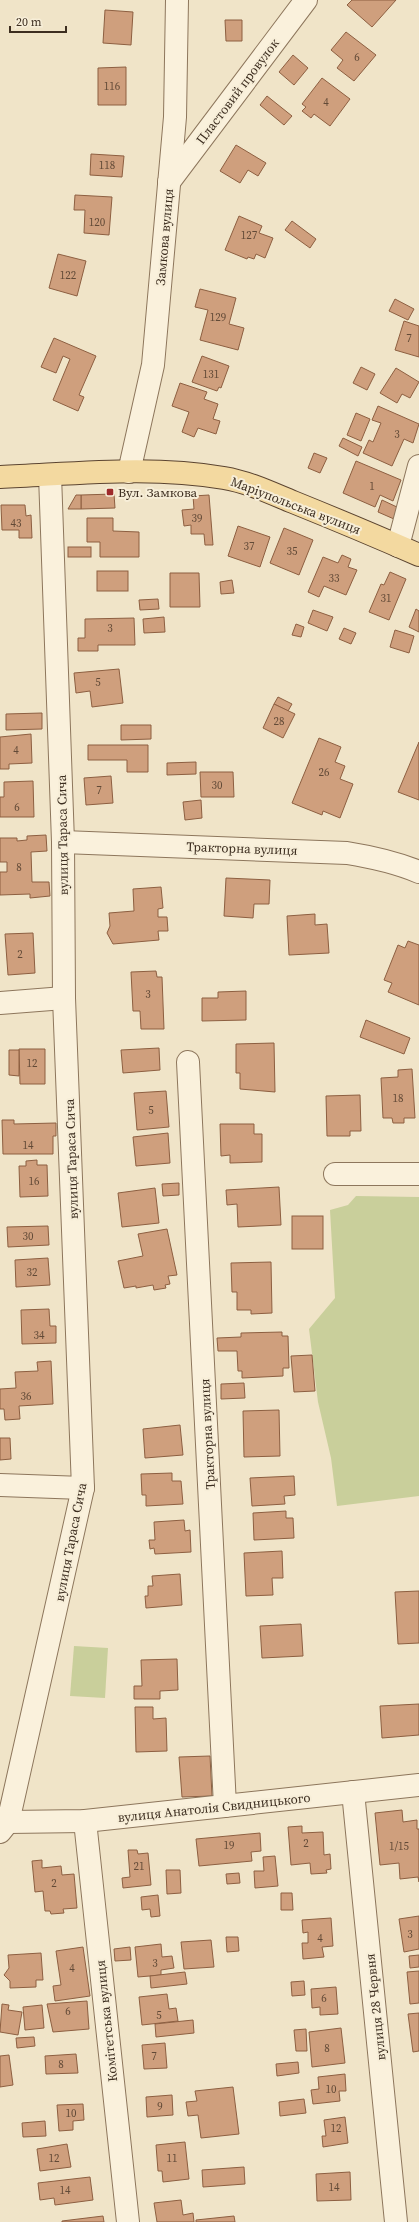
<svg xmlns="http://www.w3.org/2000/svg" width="419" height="2222" font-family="'Source Serif 4',serif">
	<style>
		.green { fill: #c9cf9b }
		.building { fill: #cf9f7d; stroke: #8d5f41 }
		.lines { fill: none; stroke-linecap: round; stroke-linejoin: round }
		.minor-casing { stroke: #8d765c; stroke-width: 24 }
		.major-casing { stroke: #5b4430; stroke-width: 24 }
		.minor { stroke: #faf1dc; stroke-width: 22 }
		.major { stroke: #f3d9a0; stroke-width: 22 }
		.poi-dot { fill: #9e2a2b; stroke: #f7eed8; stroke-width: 1.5 }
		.labels { text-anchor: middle; stroke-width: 4; stroke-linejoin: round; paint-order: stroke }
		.number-label { font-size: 11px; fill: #624a37 }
		.street-label { font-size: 13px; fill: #3d2e20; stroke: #f7eed8 }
		.poi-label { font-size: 13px; fill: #3d2e20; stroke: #f7eed8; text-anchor: start }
	</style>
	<rect width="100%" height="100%" fill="#f0e4c8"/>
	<!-- green -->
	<g class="green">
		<polygon points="356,1196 419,1197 419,1496 337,1506 331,1458 318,1402 309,1329 335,1298 330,1210 348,1205"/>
		<polygon points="74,1646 108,1648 105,1698 70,1696"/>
	</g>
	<!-- building -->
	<g class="building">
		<polygon points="352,0 396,0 372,27 347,5"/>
		<polygon points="105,10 133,12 131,45 103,43"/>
		<polygon points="225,20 242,20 242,41 226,41"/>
		<polygon points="346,32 376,55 354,81 337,68 343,60 331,50"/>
		<polygon points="293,55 308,68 294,85 279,72"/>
		<polygon points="126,67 126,105 98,105 98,68"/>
		<polygon points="322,78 350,99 330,126 314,114 311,118 302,111 306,107 302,104"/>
		<polygon points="267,96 292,116 284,125 260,105"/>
		<polygon points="236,145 266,163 258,176 248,170 240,183 220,171"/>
		<polygon points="91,154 124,156 122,177 90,175"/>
		<polygon points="75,195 112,197 109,235 84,233 85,210 74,210"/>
		<polygon points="239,216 262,226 259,233 273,238 265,258 256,254 254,259 248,257 247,259 225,250"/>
		<polygon points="292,221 316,239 310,248 285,230"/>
		<polygon points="58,254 86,261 77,296 49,288"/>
		<polygon points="200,289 236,298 229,324 244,328 238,350 200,340 208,310 195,307"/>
		<polygon points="395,299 414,309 408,320 389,311"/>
		<polygon points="404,321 419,326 419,357 395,350"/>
		<polygon points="54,338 96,356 79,395 84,397 78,411 53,400 70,359 63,356 56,373 41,367"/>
		<polygon points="202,356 229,366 221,388 219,387 217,391 192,382"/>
		<polygon points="361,367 375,374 367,390 353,383"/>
		<polygon points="396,368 419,382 410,398 402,394 397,403 380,393"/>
		<polygon points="180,383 207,392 204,399 218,404 213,419 220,421 216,434 198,428 194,437 182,432 189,412 172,406"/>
		<polygon points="378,406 419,424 413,443 404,439 392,466 363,453 369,440 373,442 381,423 372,420"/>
		<polygon points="356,413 370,419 361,441 347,435"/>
		<polygon points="343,438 362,447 358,456 339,446"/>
		<polygon points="314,453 327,458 320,473 308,468"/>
		<polygon points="356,461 401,480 393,501 380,495 375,507 343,493"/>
		<polygon points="114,494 115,508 81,509 81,495"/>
		<polygon points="76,495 81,495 81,509 68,509"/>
		<polygon points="209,495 213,545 205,545 204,534 191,534 191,525 184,526 182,510 194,509 193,496"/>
		<polygon points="382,500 399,508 394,519 378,512"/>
		<polygon points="1,505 25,505 26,516 31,515 32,538 19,538 19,530 2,530"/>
		<polygon points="87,518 113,518 113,531 139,532 139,557 100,557 100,542 87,542"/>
		<polygon points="238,526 270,537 260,567 228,556"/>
		<polygon points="284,528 313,540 299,575 270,563"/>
		<rect x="68" y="547" width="23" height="10"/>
		<polygon points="342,555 351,559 348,567 357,570 346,595 324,586 319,597 308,592 323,557 338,563"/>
		<rect x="97" y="571" width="31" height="20"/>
		<polygon points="390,572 406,579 389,620 369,612 381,584 384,585"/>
		<polygon points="170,573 199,573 200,607 170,607"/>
		<polygon points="232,580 234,593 221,594 220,582"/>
		<polygon points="158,599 159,609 140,610 139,600"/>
		<polygon points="416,609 419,611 419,632 409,627"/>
		<polygon points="313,610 333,617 327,631 308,623"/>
		<polygon points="164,617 165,632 144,633 143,619"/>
		<polygon points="134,618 135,645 98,645 98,651 78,651 78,638 85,638 85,619"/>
		<polygon points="296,624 304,627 301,637 292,635"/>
		<polygon points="344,628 356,633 351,644 339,639"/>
		<polygon points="395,630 414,636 409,653 390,647"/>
		<polygon points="119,669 123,703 92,707 90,691 76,693 74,673"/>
		<polygon points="278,697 292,704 288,711 274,704"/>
		<polygon points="274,704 295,714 283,738 263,728"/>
		<polygon points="42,713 42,729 6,730 6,714"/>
		<polygon points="121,725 151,725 151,739 121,740"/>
		<polygon points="31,734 32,763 9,764 9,769 0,769 0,737"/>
		<polygon points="319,738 341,747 335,762 345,766 340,779 353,784 340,818 323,811 322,815 292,803"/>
		<polygon points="419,742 419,800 398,792"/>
		<polygon points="88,745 148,745 148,772 127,772 127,760 88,760"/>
		<polygon points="196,762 196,774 167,775 167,763"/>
		<polygon points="200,772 233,772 234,797 201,797"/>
		<polygon points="111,776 113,803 86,805 84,778"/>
		<polygon points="33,781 34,817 0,817 0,797 4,797 4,782"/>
		<polygon points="201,800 202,818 185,820 183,802"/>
		<polygon points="46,835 47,851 31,852 32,882 49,882 50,896 30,898 30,894 0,895 0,872 7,872 7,862 0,862 0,838 17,838 17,841 27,840 27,836"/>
		<polygon points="226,878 270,880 269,904 254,904 253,918 224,916"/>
		<polygon points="161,887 163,908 158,909 158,917 167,917 168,931 158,931 159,940 113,944 107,933 110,926 109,913 134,911 133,889"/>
		<polygon points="315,914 315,925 327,924 329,953 289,955 287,916"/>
		<polygon points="33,933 35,973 8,975 5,934"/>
		<polygon points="408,941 419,945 419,1005 388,992 392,983 384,980 398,945 405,948"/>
		<polygon points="156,971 157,977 162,977 164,1029 141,1029 140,1011 133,1011 131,972"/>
		<polygon points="246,991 246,1020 202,1021 202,998 218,998 218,992"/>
		<polygon points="366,1020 410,1038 404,1054 360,1037"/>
		<polygon points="274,1043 275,1092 240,1089 240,1073 236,1073 236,1044"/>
		<polygon points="159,1048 160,1070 123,1073 121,1050"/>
		<polygon points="19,1049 45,1049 45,1084 20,1084"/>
		<polygon points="9,1050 19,1050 19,1076 9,1075"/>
		<polygon points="412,1069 415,1118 404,1118 404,1123 393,1123 392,1118 383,1118 381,1078 398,1077 398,1070"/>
		<polygon points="166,1091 169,1127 137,1130 134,1093"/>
		<polygon points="360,1095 361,1131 350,1131 350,1136 327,1136 326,1096"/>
		<polygon points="2,1120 14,1120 14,1124 56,1123 56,1136 53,1136 53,1154 3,1154"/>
		<polygon points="220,1124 254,1124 254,1134 262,1134 262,1162 230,1163 230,1155 221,1156"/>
		<polygon points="168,1133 170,1163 136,1166 133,1137"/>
		<polygon points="37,1160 37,1165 47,1165 48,1196 20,1197 19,1166 26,1166 26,1161"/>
		<polygon points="179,1183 179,1195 163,1196 162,1184"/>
		<polygon points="279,1187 281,1225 238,1227 237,1204 227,1205 226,1190"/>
		<polygon points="155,1188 159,1223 122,1227 118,1193"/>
		<rect x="292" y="1216" width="31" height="33"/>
		<polygon points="48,1226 49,1245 8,1247 7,1227"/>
		<polygon points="167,1229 177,1275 168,1276 170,1284 165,1285 166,1288 154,1290 153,1285 136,1288 136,1286 124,1288 118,1261 143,1256 138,1234"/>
		<polygon points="48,1258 50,1285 16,1287 15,1260"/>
		<polygon points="271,1262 272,1313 251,1314 251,1310 237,1310 237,1292 232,1292 231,1263"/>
		<polygon points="49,1309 50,1326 56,1326 56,1343 22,1344 21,1310"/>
		<polygon points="282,1332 282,1336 288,1336 289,1368 283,1368 283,1376 242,1378 242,1371 238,1371 237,1351 218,1351 217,1338 241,1337 241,1333"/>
		<polygon points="312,1355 315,1391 294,1392 291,1356"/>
		<polygon points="51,1361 53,1404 19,1406 20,1419 5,1420 4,1409 0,1409 0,1389 16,1388 15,1372 38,1371 37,1362"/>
		<polygon points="244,1383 245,1398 221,1399 221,1384"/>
		<polygon points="279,1410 280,1456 244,1457 243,1411"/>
		<polygon points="180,1425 183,1455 145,1458 143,1429"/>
		<polygon points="0,1438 10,1438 11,1459 0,1460"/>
		<polygon points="172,1473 172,1481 181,1481 183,1504 146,1506 146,1495 142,1495 141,1474"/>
		<polygon points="294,1476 295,1495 284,1496 285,1504 252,1506 250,1478"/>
		<polygon points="286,1511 286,1518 293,1518 294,1538 254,1540 253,1513"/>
		<polygon points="184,1520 185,1531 190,1530 191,1552 155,1554 154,1548 150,1549 149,1540 155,1540 154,1522"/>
		<polygon points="282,1551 283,1578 272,1578 273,1595 246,1596 244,1553"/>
		<polygon points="180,1574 182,1605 146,1608 145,1596 148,1596 148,1586 153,1586 152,1576"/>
		<polygon points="419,1591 419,1643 398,1644 395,1592"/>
		<polygon points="301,1624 303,1656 262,1658 260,1626"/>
		<polygon points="177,1659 178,1690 160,1691 160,1699 134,1699 134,1686 142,1686 141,1660"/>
		<polygon points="419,1704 419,1735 382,1738 380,1706"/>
		<polygon points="135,1707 153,1707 153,1719 166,1718 167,1751 136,1752"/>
		<polygon points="210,1756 212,1796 182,1797 179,1757"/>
		<polygon points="402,1810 403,1822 417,1820 417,1829 419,1829 419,1882 418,1877 400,1879 399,1863 380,1865 375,1813"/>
		<polygon points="302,1826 302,1833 323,1832 324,1855 330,1854 331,1869 326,1870 327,1873 311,1874 310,1863 291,1865 288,1827"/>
		<polygon points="260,1833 261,1851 251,1852 252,1861 199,1866 196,1839"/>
		<polygon points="128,1850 137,1850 138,1854 148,1853 151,1885 123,1888 122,1878 130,1877"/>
		<polygon points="275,1856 278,1886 255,1888 254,1871 264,1871 263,1857"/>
		<polygon points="42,1860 42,1868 61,1866 62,1875 74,1874 77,1908 63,1909 64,1913 51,1914 50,1911 45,1911 43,1891 35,1892 32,1861"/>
		<polygon points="166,1870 180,1870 181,1893 167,1894"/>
		<polygon points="239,1873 240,1883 227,1884 226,1874"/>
		<polygon points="281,1893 292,1893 293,1910 281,1910"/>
		<polygon points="158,1895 160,1916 151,1917 150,1909 142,1910 141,1897"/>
		<polygon points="419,1916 419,1949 404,1952 399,1919"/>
		<polygon points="331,1918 333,1946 322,1947 324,1957 303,1959 302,1943 308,1943 308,1932 303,1933 302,1920"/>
		<polygon points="226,1937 238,1937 239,1951 227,1952"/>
		<polygon points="211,1940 214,1967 184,1969 181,1942"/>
		<polygon points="161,1944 162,1957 172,1956 174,1968 161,1970 161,1975 138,1977 135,1947"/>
		<polygon points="83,1947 90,1996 55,2001 53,1986 61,1985 56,1951"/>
		<polygon points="130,1947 131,1960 115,1961 114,1949"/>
		<polygon points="41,1953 43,1980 36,1980 36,1987 10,1988 10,1981 4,1975 9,1968 8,1955"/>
		<polygon points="419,1955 419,1967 410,1968 409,1956"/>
		<polygon points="419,1971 419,2003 410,2004 407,1972"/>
		<polygon points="185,1972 187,1984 151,1988 150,1976"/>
		<polygon points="304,1981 305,1995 292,1996 291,1982"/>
		<polygon points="336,1987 338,2014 320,2015 320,2007 312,2008 311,1989"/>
		<polygon points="167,1994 169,2009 176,2008 178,2021 142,2025 139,1997"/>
		<polygon points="87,2001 89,2029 53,2032 47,2004"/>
		<polygon points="2,2004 9,2005 8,2010 22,2012 18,2035 0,2032"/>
		<polygon points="42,2005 44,2028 25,2030 23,2007"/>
		<polygon points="419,2013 419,2051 413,2052 408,2014"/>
		<polygon points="193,2020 194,2033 156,2037 155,2024"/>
		<polygon points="341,2028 345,2063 312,2067 309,2032"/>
		<polygon points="306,2029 307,2051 296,2051 294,2030"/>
		<polygon points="34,2037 35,2046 17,2048 16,2038"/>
		<polygon points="165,2043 167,2068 144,2069 142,2045"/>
		<polygon points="76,2054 78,2073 46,2074 45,2056"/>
		<polygon points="9,2055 13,2085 0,2087 0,2056"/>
		<polygon points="298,2062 299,2073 277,2076 276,2064"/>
		<polygon points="345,2074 346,2091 339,2091 340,2101 313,2104 311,2090 319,2089 318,2077"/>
		<polygon points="233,2087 239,2134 201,2138 198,2115 188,2116 186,2102 197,2101 195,2091"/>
		<polygon points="172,2095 173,2115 147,2117 146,2097"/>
		<polygon points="304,2099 306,2113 280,2116 279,2102"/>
		<polygon points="83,2104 84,2120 73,2121 73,2130 59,2131 57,2105"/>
		<polygon points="345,2117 348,2143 323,2147 322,2136 326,2136 324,2120"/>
		<polygon points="45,2121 46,2136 23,2137 22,2123"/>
		<polygon points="185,2142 189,2179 163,2182 162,2171 158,2171 156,2145"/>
		<polygon points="67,2144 71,2167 40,2171 37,2149"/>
		<polygon points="244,2167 245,2184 203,2187 202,2170"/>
		<polygon points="350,2172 351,2200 317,2201 316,2174"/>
		<polygon points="90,2177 93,2200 55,2205 54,2198 40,2200 38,2183"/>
		<polygon points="181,2200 183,2215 193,2213 194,2222 157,2222 154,2203"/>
		<polygon points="103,2216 104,2222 62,2222 62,2221"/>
		<polygon points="234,2216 235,2222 196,2222 196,2220"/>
	</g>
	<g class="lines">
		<!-- minor casing -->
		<g class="minor-casing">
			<g id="minor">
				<polyline points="169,182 306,0"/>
				<polyline points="129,472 153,365 175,117 177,0"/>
				<polyline points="398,546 419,466"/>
				<path d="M 63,842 L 347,853 C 372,857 395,862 419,872"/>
				<polyline points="0,1003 64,998"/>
				<polyline points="188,1062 225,1806"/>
				<polyline points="335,1174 419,1174"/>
				<polyline points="0,1485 83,1488"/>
				<polyline points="353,1792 396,2222"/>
				<polyline points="85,1821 128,2222"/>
				<polyline points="8,1822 85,1821 419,1785"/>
				<polyline points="0,1832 8,1822 83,1488 64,998 63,842 50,475"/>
			</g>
		</g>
		<!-- major casing -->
		<g class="major-casing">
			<path id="major" d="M 0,477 C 74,474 151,465 224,478 C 248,482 271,493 293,502 C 335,519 378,537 419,555"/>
		</g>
		<!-- minor -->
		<use href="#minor" class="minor"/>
		<!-- major -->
		<use href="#major" class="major"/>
	</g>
	<!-- markers -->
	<rect class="poi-dot" x="106" y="488" width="8" height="8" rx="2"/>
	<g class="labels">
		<!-- number labels -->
		<g class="number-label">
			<text x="357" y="61">6</text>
			<text x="112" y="90">116</text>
			<text x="326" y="106">4</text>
			<text x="107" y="169">118</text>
			<text x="97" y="226">120</text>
			<text x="249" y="239">127</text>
			<text x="68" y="279">122</text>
			<text x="218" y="321">129</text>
			<text x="409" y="342">7</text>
			<text x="211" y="378">131</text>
			<text x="397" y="438">3</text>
			<text x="372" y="490">1</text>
			<text x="197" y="522">39</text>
			<text x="16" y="527">43</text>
			<text x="249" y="550">37</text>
			<text x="292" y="555">35</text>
			<text x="334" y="582">33</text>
			<text x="386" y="602">31</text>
			<text x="110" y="632">3</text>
			<text x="98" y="686">5</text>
			<text x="279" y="725">28</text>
			<text x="16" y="754">4</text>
			<text x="324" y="776">26</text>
			<text x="217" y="789">30</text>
			<text x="99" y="794">7</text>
			<text x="17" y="811">6</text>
			<text x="19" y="871">8</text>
			<text x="20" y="958">2</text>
			<text x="148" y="998">3</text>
			<text x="32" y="1067">12</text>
			<text x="398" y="1102">18</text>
			<text x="151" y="1114">5</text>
			<text x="28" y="1149">14</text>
			<text x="34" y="1185">16</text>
			<text x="28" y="1240">30</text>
			<text x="32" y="1276">32</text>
			<text x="39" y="1339">34</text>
			<text x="26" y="1400">36</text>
			<text x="306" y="1847">2</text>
			<text x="229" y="1849">19</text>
			<text x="399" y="1850">1/15</text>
			<text x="139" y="1870">21</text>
			<text x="54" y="1887">2</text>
			<text x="410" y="1938">3</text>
			<text x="320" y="1942">4</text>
			<text x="155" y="1967">3</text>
			<text x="72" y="1972">4</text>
			<text x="324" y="2002">6</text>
			<text x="68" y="2015">6</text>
			<text x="159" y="2019">5</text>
			<text x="327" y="2052">8</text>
			<text x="154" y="2060">7</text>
			<text x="61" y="2068">8</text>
			<text x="331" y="2093">10</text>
			<text x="160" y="2110">9</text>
			<text x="71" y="2117">10</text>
			<text x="336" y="2132">12</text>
			<text x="54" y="2162">12</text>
			<text x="172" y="2162">11</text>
			<text x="334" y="2191">14</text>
			<text x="65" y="2194">14</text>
		</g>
		<!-- street labels -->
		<g class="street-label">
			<text transform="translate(237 91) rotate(-53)" y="5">Пластовий провулок</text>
			<text transform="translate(164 237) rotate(-85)" y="5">Замкова вулиця</text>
			<text transform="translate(296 505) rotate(21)" y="5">Маріупольська вулиця</text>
			<text transform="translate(62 835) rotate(-91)" y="5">вулиця Тараса Сича</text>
			<text transform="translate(242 848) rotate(2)" y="5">Тракторна вулиця</text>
			<text transform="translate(71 1159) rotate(-92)" y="5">вулиця Тараса Сича</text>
			<text transform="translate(207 1434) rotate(-93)" y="5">Тракторна вулиця</text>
			<text transform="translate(70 1542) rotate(-79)" y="5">вулиця Тараса Сича</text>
			<text transform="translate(214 1807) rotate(-6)" y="5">вулиця Анатолія Свидницького</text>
			<text transform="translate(375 2007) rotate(-96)" y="5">вулиця 28 Червня</text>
			<text transform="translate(106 2021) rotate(-96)" y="5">Комітетська вулиця</text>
		</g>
		<!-- poi labels -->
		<g class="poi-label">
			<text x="118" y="497">Вул. Замкова</text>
		</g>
	</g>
	<!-- scale -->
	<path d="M10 26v6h56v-6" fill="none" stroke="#3d2e20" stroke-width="2"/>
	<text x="16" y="26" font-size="12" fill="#3d2e20" stroke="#f7eed8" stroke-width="3" paint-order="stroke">20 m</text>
</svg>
